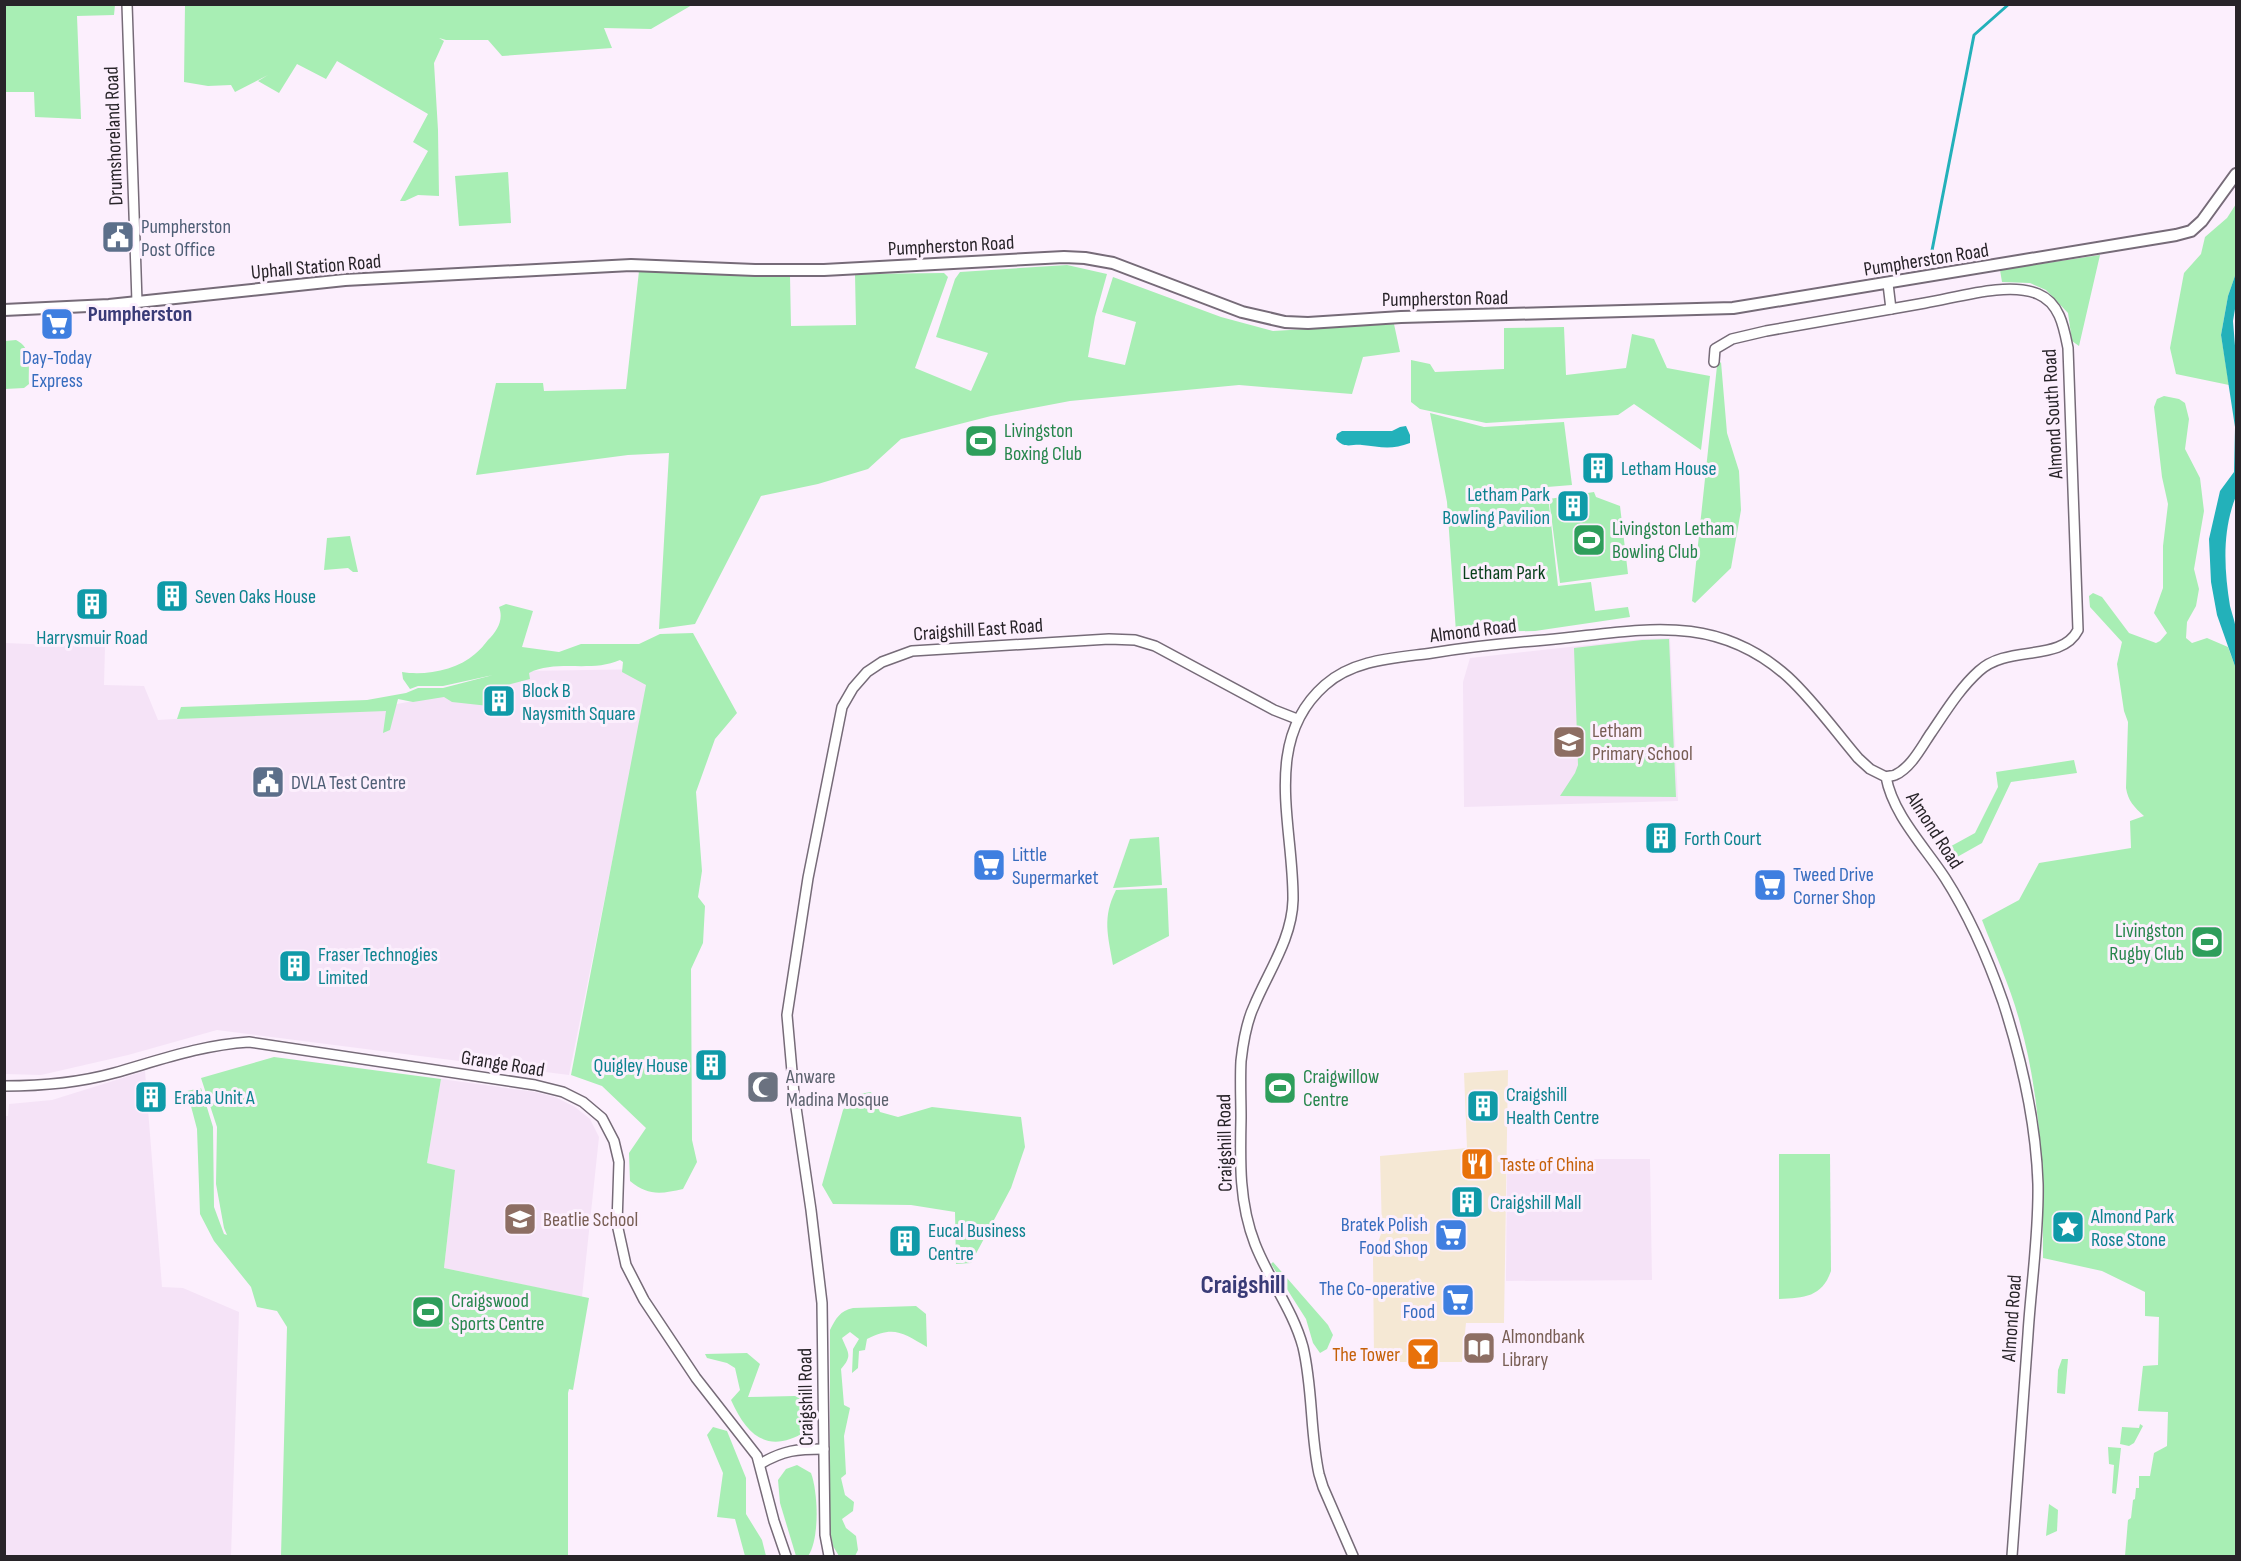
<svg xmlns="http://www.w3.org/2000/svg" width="2241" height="1561" font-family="'Sofia Sans Condensed',sans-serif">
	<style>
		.commercial { fill: #f5e8d4 }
		.built { fill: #f5e3f7 }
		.green { fill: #a8eeb4 }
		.water { fill: #23b1ba }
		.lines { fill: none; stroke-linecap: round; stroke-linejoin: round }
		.stream { stroke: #23b1ba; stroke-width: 3 }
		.tertiary-casing { stroke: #766b78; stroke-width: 12 }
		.secondary-casing { stroke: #766b78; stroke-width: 14 }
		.tertiary { stroke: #fff; stroke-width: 9 }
		.secondary { stroke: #fff; stroke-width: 10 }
		.labels { text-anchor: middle; stroke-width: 6; stroke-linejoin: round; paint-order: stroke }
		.street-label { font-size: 20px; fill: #282429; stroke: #fceffd }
		.service-label { font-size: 20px; fill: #4e5e75; stroke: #fceffd; text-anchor: start }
		.shop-label { font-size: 20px; fill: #366cbe; stroke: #fceffd; text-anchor: start }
		.leisure-label { font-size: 20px; fill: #27864d; stroke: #fceffd; text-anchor: start }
		.culture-label { font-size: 20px; fill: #0d838f; stroke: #fceffd; text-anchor: start }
		.park-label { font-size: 20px; fill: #073f1a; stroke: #fceffd }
		.education-label { font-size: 20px; fill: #785e54; stroke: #fceffd; text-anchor: start }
		.worship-label { font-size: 20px; fill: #5b616d; stroke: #fceffd; text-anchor: start }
		.food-label { font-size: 20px; fill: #c56008; stroke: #fceffd; text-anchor: start }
		.quarter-label { font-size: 22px; font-weight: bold; fill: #393b77; stroke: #fceffd }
		.district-label { font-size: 26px; font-weight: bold; fill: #393b77; stroke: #fceffd }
	</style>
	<rect width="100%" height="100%" fill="#fceffd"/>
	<!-- commercial -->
	<polygon class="commercial" points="1508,1070 1504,1323 1466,1323 1462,1362 1399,1362 1374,1357 1373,1257 1382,1231 1380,1156 1467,1148 1464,1073"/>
	<!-- built -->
	<g class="built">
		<polygon points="1670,638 1678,801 1464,807 1463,682 1470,658 1642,639"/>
		<polygon points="5,643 105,647 104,685 144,686 158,720 386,706 490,687 523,671 651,669 569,1075 217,1030 128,1055 41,1075 5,1074"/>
		<polygon points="145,1071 162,1287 183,1288 239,1312 231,1556 5,1556 5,1116 8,1116 9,1104 52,1100"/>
		<polygon points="441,1079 535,1092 555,1097 575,1107 590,1119 599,1137 582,1297 444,1268 455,1170 427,1163"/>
		<polygon points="1517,1159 1650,1159 1652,1280 1506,1281 1507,1164"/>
	</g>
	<!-- green -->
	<g class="green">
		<polygon points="5,4 115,5 114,15 77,16 81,119 35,117 34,92 5,92"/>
		<polygon points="185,5 185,4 692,5 651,29 604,28 612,48 502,56 488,40 446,40 439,38 444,41 434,63 438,130 439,196 418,195 405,201 400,201 428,151 413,142 428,114 337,61 326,79 297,64 279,93 258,81 268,75 235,92 231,85 208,86 184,82"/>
		<polygon points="508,172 511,223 459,226 455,176"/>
		<polygon points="2236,204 2236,273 2228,296 2221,335 2229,385 2176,374 2170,348 2184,273 2201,254 2205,237 2227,218"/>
		<polygon points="2100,255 2079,346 2072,341 2068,313 2046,290 2030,283 2002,282 2000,270"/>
		<polygon points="1067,265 1107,274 1095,317 1088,357 1125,365 1136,322 1102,312 1113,277 1221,317 1273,331 1394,324 1400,352 1363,357 1352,394 1239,385 1070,401 991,416 901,439 868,469 818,484 761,496 695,624 659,629 669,453 628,455 476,475 496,383 543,383 544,391 626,389 639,271 790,276 791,326 856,325 855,274 944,273 948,277 915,368 971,391 988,353 936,337 955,279 960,272"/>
		<polygon points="1564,327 1566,375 1626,368 1632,334 1654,339 1667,368 1710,376 1701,450 1634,404 1618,415 1486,423 1420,409 1411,402 1411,360 1430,364 1435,372 1504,369 1504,328"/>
		<path d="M 16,340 C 33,348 28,367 29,384 L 24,388 L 5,389 L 5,341 Z"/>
		<polygon points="1721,362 1727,433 1739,471 1741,510 1731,568 1695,603 1692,601 1717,366"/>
		<path d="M 2164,396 L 2179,399 L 2185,403 L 2189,419 L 2185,449 L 2200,478 L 2204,511 L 2194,569 L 2199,589 L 2196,606 L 2187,622 L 2186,638 L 2192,643 L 2207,638 L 2228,647 L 2236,669 L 2236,1556 L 2125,1556 L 2128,1520 L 2131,1518 L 2133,1500 L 2135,1499 L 2136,1488 L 2139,1488 L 2139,1476 L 2150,1476 L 2154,1453 L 2167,1446 L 2168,1412 L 2138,1411 L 2143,1366 L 2158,1365 L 2159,1317 L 2145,1316 L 2145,1292 L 2102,1271 L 2043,1258 C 2043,1177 2042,1102 2020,1023 C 2011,988 1995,954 1982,920 L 2019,900 L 2039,863 L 2131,848 L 2130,821 L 2144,816 C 2134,807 2128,801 2126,788 L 2128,722 L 2124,711 L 2117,664 L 2122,642 L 2090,607 L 2089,596 L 2093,593 L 2102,597 L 2129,633 L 2156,643 L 2160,641 L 2167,633 L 2154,613 L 2163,588 L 2163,546 L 2168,504 L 2162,477 L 2154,407 L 2157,399 Z"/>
		<polygon points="1430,413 1484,427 1564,422 1572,485 1547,487 1558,586 1591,582 1595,611 1628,607 1630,617 1535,631 1456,632 1447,502"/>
		<polygon points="1594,492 1596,497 1620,506 1628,574 1560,583 1549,499"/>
		<polygon points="350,536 358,572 353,572 348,568 324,570 327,538"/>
		<path d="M 506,604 L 533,611 L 522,647 L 559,652 L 581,644 L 639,644 L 660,634 L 693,633 L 737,713 L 715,739 L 696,792 L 702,871 L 698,897 L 705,906 L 703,943 L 691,969 L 692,1140 L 697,1162 L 683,1189 C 661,1194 648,1196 630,1181 L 629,1153 L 646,1128 L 602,1086 L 571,1075 L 646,685 L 622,672 L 623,662 L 620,660 C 591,673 557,659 529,673 L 530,679 L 503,686 L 498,707 L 452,702 L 444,697 L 413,702 L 398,699 L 390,730 L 383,733 L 386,711 L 177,719 L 181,707 L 367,700 L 406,693 L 418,688 L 443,688 L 493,675 L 443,686 L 418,686 L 410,689 L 403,679 L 402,672 C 425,676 457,670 475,654 C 480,650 484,645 488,640 C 497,631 504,620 499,607 Z"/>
		<polygon points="1669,639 1676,797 1560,796 1575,773 1578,765 1574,648 1642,640"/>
		<polygon points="2074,760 2077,773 2011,782 1982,843 1950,861 1944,850 1975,833 1998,787 1996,772"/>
		<polygon points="1159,837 1162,885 1113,888 1130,839"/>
		<path d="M 1167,888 L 1169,936 L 1113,965 C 1108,935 1102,918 1116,890 Z"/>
		<polygon points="274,1057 441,1079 427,1163 455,1170 444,1268 589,1298 573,1390 569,1389 568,1393 568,1556 281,1556 287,1327 277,1311 257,1307 251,1287 214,1241 200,1214 197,1129 187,1091 201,1088 213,1127 214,1207 224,1234 227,1235 224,1228 216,1184 217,1127 201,1078"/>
		<polygon points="871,1092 880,1112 898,1117 932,1107 1021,1117 1025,1147 1011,1188 971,1263 956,1264 955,1212 911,1205 833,1204 822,1185 843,1110 853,1095"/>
		<path d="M 1779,1154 L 1830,1154 L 1831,1271 C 1822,1297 1804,1298 1779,1299 Z"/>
		<polygon points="1273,1262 1328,1325 1333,1335 1327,1349 1320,1353 1313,1343 1306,1319 1271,1264"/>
		<path d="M 916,1306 L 926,1314 L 927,1347 C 903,1333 894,1325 867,1339 L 865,1350 L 859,1351 L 858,1368 L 852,1373 L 853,1349 L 859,1339 L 850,1332 L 842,1338 C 848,1353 853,1355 841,1369 L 844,1405 L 850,1408 L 844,1436 L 846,1474 L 841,1478 L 845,1495 L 854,1502 L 853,1511 L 842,1519 L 846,1528 L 856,1536 L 858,1550 L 855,1556 L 839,1556 L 833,1546 L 830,1530 L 830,1330 C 836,1318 840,1311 853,1308 Z"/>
		<path d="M 747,1353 L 760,1364 L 748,1397 L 795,1396 L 806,1401 L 810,1422 L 807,1431 C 769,1454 748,1438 731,1400 L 740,1390 L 735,1368 L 727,1363 L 707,1358 L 705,1354 Z"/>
		<polygon points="2062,1359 2068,1359 2065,1394 2057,1393 2058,1370"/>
		<polygon points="2140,1424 2143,1426 2134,1443 2129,1446 2120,1444 2122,1427 2139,1428"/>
		<polygon points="713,1427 727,1431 746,1478 746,1514 762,1540 766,1556 745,1556 735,1519 717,1517 723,1473 707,1435"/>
		<polygon points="2108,1447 2121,1448 2116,1494 2112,1493 2114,1465 2109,1464"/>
		<path d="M 797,1465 L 811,1473 C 818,1492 820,1539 808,1556 L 796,1556 L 780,1503 L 778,1480 L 786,1469 Z"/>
		<polygon points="2049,1504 2058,1510 2057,1531 2046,1536"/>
	</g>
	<!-- water -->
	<g class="water">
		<path d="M 2236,273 L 2236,303 L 2233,321 L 2236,358 L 2236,496 C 2222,531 2224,569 2230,606 C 2232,614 2236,624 2236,632 C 2237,645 2237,657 2236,669 L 2217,615 L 2211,582 L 2209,539 L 2220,491 L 2234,472 L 2235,427 L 2221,335 L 2228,296 Z"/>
		<path d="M 1406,426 L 1410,435 L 1410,443 C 1392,450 1380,447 1362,445 C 1351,444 1344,449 1336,439 L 1337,434 L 1342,431 L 1392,431 L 1400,427 Z"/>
	</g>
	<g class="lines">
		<!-- stream -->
		<polyline class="stream" points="1928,271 1974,35 2009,4"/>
		<!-- tertiary casing -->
		<g class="tertiary-casing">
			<g id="tertiary">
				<polyline points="127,4 137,302"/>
				<polyline points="1888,284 1891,309"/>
				<path d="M 1714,362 L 1715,349 L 1732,339 L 1766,331 C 1819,322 1872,312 1925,303 C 1956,298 2008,281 2038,294 C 2060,303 2064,328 2068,348 L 2078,630 C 2061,663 2008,644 1979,671 C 1960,688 1946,711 1931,733 C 1922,746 1911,768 1895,775 C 1893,776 1889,776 1886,777"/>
				<path d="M 4,1086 C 42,1086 78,1083 114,1073 C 160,1060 201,1045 249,1042 L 535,1085 L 563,1092 L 583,1102 L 602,1118 L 614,1141 L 619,1162 L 617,1224 L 626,1265 L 644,1300 L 696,1378 L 757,1456 L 774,1521 L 786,1556"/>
				<path d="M 760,1464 C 784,1450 797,1449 824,1449"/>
				<polyline points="829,1556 825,1535 822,1303 811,1210 794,1094 787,1015 808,878 842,707 853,688 867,672 882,662 912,651 1109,639 1135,640 1155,646 1274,710 1297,719"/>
				<path d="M 1353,1556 L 1323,1487 L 1319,1474 C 1310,1433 1313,1389 1303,1347 C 1293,1310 1269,1280 1255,1244 C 1239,1203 1240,1162 1241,1118 C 1241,1100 1240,1080 1241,1061 C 1243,1043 1246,1023 1254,1006 C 1268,972 1292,939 1293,900 C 1294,827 1261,741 1325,685 C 1354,659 1396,658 1432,653 C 1470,647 1507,643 1545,640 C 1636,632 1712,609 1788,677 C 1814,701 1835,731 1858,758 L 1870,769 L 1886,777 C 1893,815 1925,847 1945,878 C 1970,917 1988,959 2003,1002 C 2022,1061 2036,1122 2038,1184 C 2039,1234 2031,1285 2028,1334 C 2023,1408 2017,1482 2012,1556"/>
			</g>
		</g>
		<!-- secondary casing -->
		<g class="secondary-casing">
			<polyline id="secondary" points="4,310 109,305 345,280 631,265 755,270 824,270 1064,257 1085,258 1113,263 1242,312 1285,322 1308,323 1401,317 1733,308 2176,235 2191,231 2202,221 2236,174"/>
		</g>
		<!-- tertiary -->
		<use href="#tertiary" class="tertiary"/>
		<!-- secondary -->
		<use href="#secondary" class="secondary"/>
	</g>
	<!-- icons -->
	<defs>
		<g id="civic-square" transform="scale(1.725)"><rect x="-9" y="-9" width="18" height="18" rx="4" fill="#5c6f8a" stroke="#fceffd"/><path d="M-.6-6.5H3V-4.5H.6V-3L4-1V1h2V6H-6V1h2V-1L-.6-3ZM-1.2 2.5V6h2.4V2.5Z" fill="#fff"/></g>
		<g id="supermarket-square" transform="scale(1.725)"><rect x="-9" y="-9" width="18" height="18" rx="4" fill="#3f7fe0" stroke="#fceffd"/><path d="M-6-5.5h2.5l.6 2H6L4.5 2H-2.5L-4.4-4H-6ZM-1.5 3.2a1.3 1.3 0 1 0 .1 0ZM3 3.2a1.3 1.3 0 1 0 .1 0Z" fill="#fff"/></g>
		<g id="stadium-square" transform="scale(1.725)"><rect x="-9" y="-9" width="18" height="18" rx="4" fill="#2e9e5b" stroke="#fceffd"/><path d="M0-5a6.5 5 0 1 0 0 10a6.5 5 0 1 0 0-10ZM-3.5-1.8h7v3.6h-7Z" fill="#fff"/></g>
		<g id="building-square" transform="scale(1.725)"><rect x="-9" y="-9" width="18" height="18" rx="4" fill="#0f9aa8" stroke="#fceffd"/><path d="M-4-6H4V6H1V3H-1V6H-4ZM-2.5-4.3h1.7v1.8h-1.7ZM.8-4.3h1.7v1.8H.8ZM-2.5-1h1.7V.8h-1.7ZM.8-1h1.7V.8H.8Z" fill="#fff"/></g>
		<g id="school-square" transform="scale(1.725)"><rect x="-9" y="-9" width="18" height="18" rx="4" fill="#8d6e63" stroke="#fceffd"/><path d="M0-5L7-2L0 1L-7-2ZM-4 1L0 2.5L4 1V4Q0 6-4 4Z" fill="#fff"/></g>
		<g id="mosque-square" transform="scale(1.725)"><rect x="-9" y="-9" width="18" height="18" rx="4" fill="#6b7280" stroke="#fceffd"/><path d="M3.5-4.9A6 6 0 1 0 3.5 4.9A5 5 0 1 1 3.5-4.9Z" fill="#fff"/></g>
		<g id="restaurant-square" transform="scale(1.725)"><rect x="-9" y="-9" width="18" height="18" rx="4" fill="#e8710a" stroke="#fceffd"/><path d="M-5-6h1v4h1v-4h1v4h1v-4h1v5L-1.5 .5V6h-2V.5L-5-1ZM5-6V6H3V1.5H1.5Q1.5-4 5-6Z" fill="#fff"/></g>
		<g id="sight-square" transform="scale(1.725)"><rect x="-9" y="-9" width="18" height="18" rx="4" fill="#0f9aa8" stroke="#fceffd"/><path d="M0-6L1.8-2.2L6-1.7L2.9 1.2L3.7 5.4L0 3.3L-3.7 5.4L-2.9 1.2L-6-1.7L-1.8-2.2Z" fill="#fff"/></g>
		<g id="library-square" transform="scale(1.725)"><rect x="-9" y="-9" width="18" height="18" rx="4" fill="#8d6e63" stroke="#fceffd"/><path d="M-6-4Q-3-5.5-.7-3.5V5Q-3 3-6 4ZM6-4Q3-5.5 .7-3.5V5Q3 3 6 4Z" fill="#fff"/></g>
		<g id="bar-square" transform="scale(1.725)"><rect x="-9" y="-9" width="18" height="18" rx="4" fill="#e8710a" stroke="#fceffd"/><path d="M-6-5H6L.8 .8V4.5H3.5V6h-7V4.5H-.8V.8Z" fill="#fff"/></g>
	</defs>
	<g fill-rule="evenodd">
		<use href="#civic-square" x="118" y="237"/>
		<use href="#supermarket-square" x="57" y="324"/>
		<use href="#stadium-square" x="981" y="441"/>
		<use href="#building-square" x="1598" y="468"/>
		<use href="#building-square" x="1573" y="506"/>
		<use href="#stadium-square" x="1589" y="540"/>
		<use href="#building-square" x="172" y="596"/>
		<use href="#building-square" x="92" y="604"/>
		<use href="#building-square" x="499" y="701"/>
		<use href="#school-square" x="1569" y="742"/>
		<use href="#civic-square" x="268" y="782"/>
		<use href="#building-square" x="1661" y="838"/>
		<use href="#supermarket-square" x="989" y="865"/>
		<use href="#supermarket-square" x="1770" y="885"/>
		<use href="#stadium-square" x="2207" y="942"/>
		<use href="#building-square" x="295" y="966"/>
		<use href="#building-square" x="711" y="1065"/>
		<use href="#mosque-square" x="763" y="1087"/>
		<use href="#stadium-square" x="1280" y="1088"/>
		<use href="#building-square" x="151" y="1097"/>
		<use href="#building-square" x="1483" y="1106"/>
		<use href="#restaurant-square" x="1477" y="1164"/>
		<use href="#building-square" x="1467" y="1202"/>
		<use href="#school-square" x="520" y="1219"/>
		<use href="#sight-square" x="2068" y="1227"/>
		<use href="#supermarket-square" x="1451" y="1235"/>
		<use href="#building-square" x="905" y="1241"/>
		<use href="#supermarket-square" x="1458" y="1300"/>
		<use href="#stadium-square" x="428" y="1312"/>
		<use href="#library-square" x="1479" y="1348"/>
		<use href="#bar-square" x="1423" y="1354"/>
	</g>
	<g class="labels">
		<!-- street labels -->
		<g class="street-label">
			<text transform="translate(113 136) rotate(-92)" y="7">Drumshoreland Road</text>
			<text transform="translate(951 245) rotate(-3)" y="7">Pumpherston Road</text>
			<text transform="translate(1926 259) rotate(-9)" y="7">Pumpherston Road</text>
			<text transform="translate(316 266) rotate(-5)" y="7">Uphall Station Road</text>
			<text transform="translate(1445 298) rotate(-1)" y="7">Pumpherston Road</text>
			<text transform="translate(2052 414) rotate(-93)" y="7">Almond South Road</text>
			<text transform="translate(978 629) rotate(-4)" y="7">Craigshill East Road</text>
			<text transform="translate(1473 630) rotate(-7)" y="7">Almond Road</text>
			<text transform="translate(1935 830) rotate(57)" y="7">Almond Road</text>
			<text transform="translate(503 1063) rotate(9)" y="7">Grange Road</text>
			<text transform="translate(1224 1143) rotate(-91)" y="7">Craigshill Road</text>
			<text transform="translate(2011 1318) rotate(-86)" y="7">Almond Road</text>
			<text transform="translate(805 1397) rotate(-91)" y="7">Craigshill Road</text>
		</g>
		<!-- service labels -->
		<g class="service-label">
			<text x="141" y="233">Pumpherston<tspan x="141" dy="23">Post Office</tspan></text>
			<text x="291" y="789">DVLA Test Centre</text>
		</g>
		<!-- shop labels -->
		<g class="shop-label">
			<text x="57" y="364" text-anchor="middle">Day-Today<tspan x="57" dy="23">Express</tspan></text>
			<text x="1012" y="861">Little<tspan x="1012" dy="23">Supermarket</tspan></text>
			<text x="1793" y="881">Tweed Drive<tspan x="1793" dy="23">Corner Shop</tspan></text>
			<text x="1428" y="1231" text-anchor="end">Bratek Polish<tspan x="1428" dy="23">Food Shop</tspan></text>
			<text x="1435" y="1295" text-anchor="end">The Co-operative<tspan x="1435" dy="23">Food</tspan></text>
		</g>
		<!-- leisure labels -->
		<g class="leisure-label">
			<text x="1004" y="437">Livingston<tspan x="1004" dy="23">Boxing Club</tspan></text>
			<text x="1612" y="535">Livingston Letham<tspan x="1612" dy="23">Bowling Club</tspan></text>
			<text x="2184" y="937" text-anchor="end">Livingston<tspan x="2184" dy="23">Rugby Club</tspan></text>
			<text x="1303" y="1083">Craigwillow<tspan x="1303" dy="23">Centre</tspan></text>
			<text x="451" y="1307">Craigswood<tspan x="451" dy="23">Sports Centre</tspan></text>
		</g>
		<!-- culture labels -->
		<g class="culture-label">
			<text x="1621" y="475">Letham House</text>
			<text x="1550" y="501" text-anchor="end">Letham Park<tspan x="1550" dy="23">Bowling Pavilion</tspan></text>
			<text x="195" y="603">Seven Oaks House</text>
			<text x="92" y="644" text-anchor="middle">Harrysmuir Road</text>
			<text x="522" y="697">Block B<tspan x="522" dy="23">Naysmith Square</tspan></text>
			<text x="1684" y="845">Forth Court</text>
			<text x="318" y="961">Fraser Technogies<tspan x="318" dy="23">Limited</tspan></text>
			<text x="688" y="1072" text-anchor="end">Quigley House</text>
			<text x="1506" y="1101">Craigshill<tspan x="1506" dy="23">Health Centre</tspan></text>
			<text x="174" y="1104">Eraba Unit A</text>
			<text x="1490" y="1209">Craigshill Mall</text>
			<text x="2091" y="1223">Almond Park<tspan x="2091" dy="23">Rose Stone</tspan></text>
			<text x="928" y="1237">Eucal Business<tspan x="928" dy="23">Centre</tspan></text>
		</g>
		<!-- park labels -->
		<g class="park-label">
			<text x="1504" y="579">Letham Park</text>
		</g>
		<!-- education labels -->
		<g class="education-label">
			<text x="1592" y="737">Letham<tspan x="1592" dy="23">Primary School</tspan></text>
			<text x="543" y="1226">Beatlie School</text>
			<text x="1502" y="1343">Almondbank<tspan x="1502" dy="23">Library</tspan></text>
		</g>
		<!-- worship labels -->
		<g class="worship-label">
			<text x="786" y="1083">Anware<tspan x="786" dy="23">Madina Mosque</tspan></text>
		</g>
		<!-- food labels -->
		<g class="food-label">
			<text x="1500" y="1171">Taste of China</text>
			<text x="1400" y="1361" text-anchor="end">The Tower</text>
		</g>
		<!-- quarter labels -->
		<g class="quarter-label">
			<text x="140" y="321">Pumpherston</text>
		</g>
		<!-- district labels -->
		<g class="district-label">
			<text x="1243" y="1293">Craigshill</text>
		</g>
	</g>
	<!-- border -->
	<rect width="2241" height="1561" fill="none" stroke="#282429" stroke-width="12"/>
</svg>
